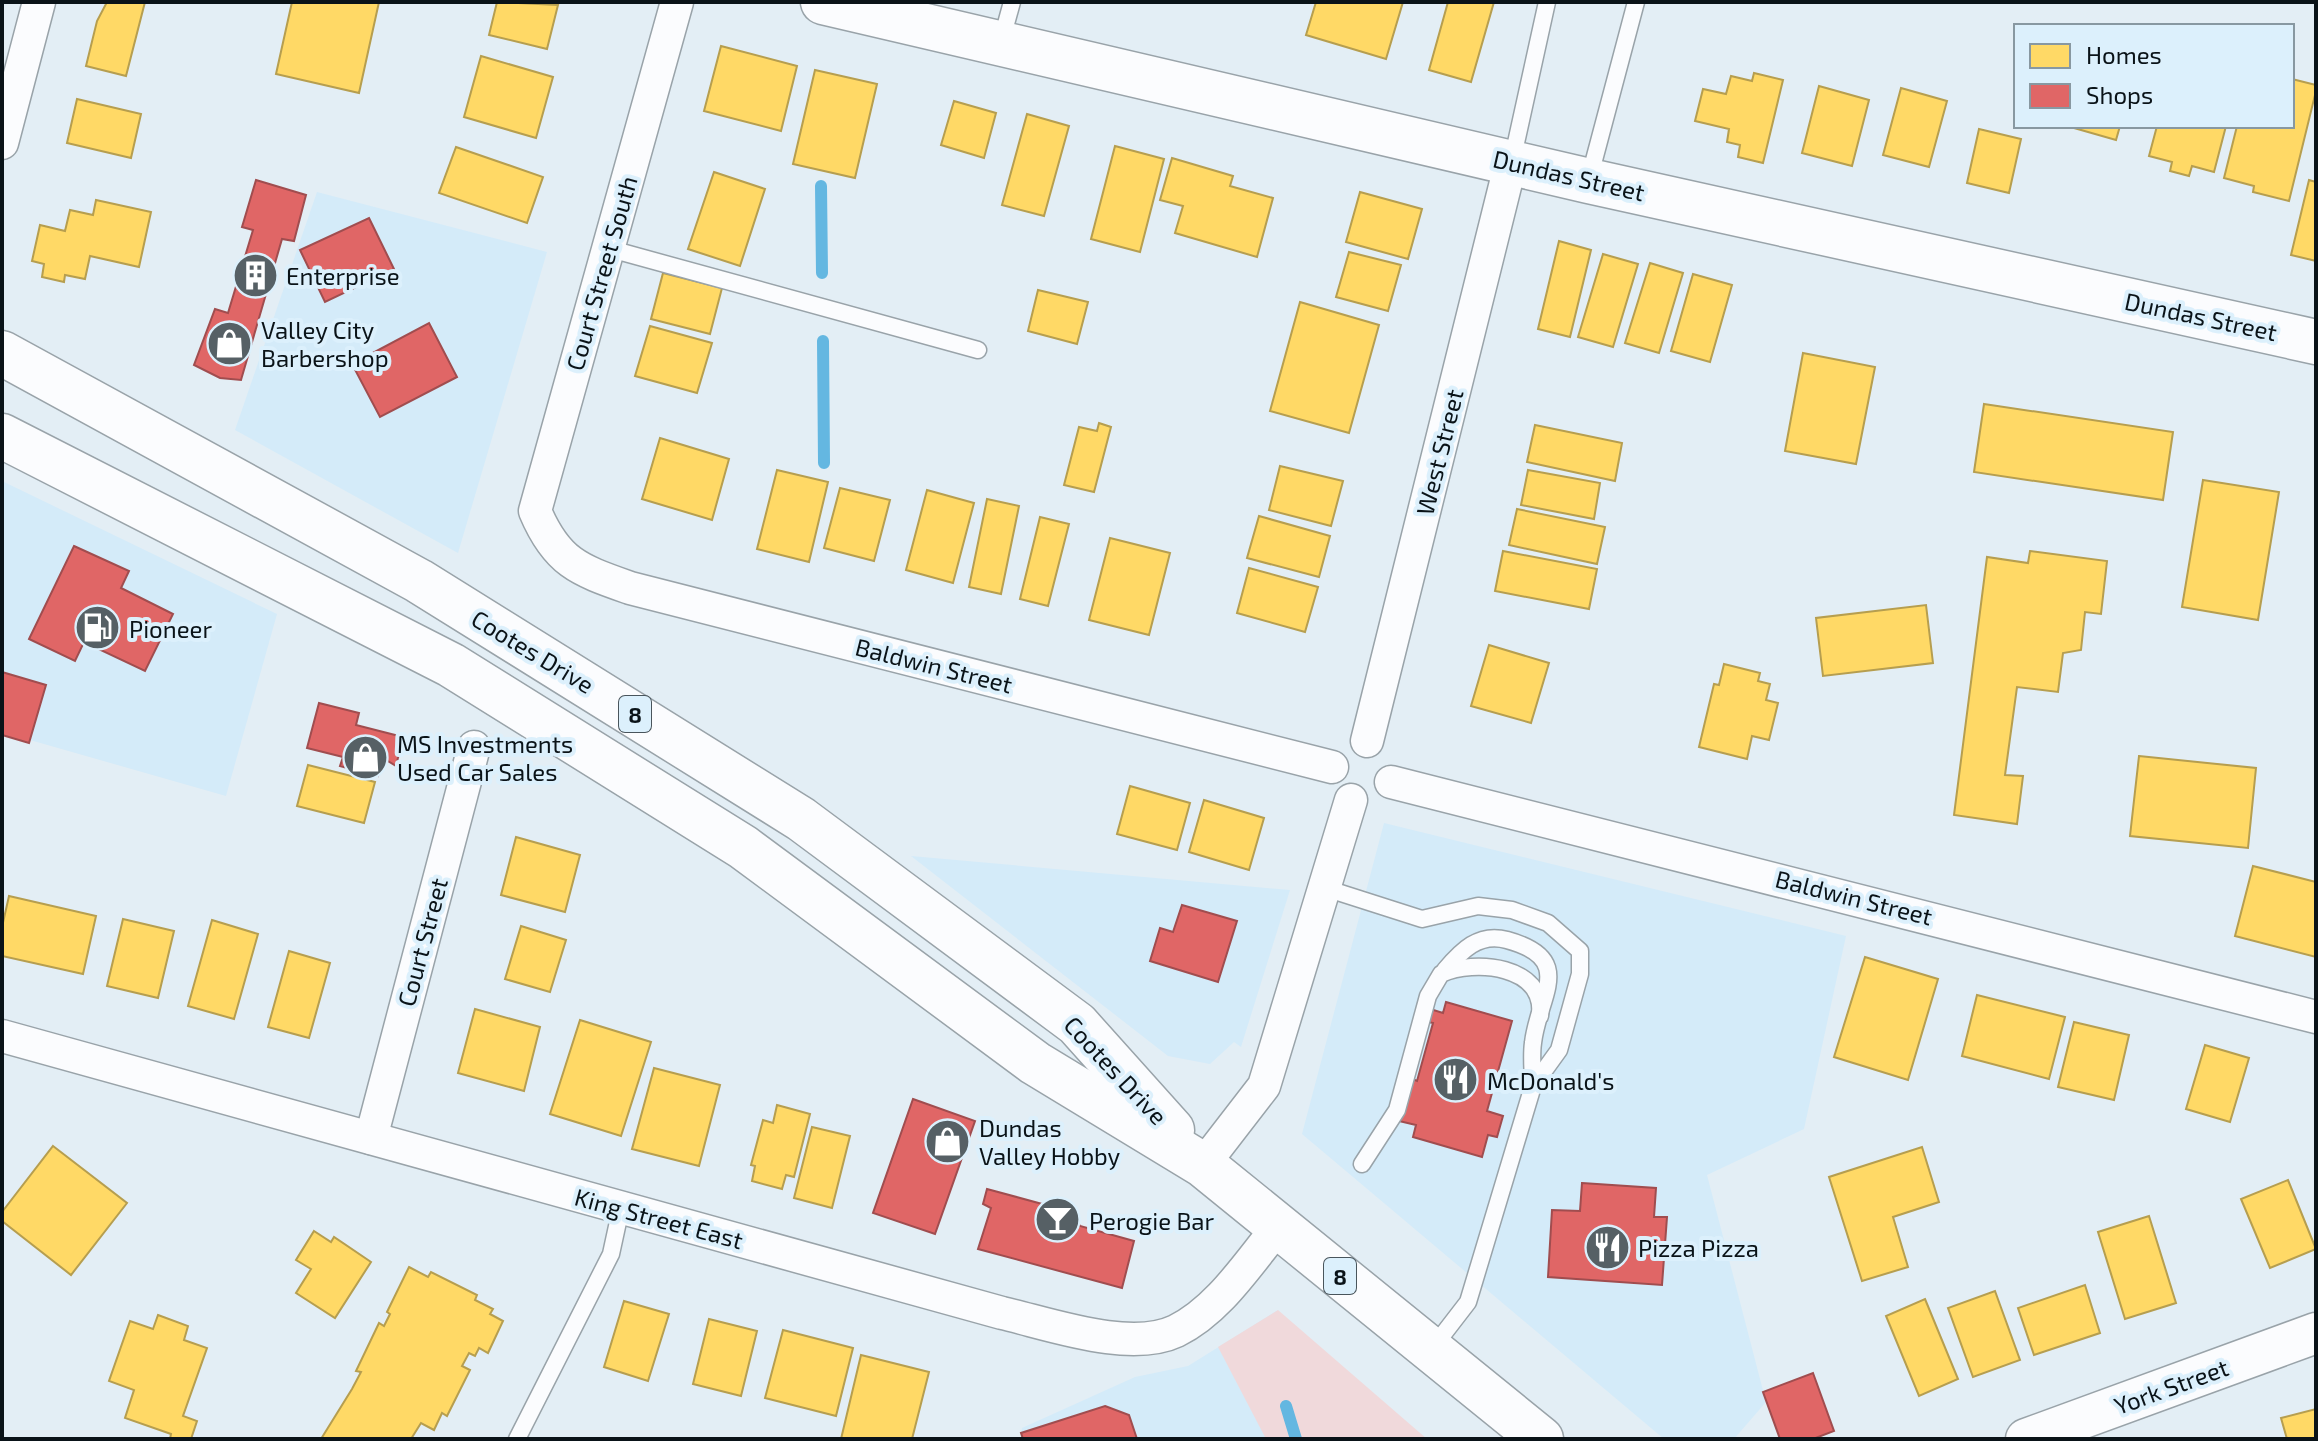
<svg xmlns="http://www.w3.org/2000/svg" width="2318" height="1441" viewBox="0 0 2318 1441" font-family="'Exo 2',sans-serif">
<rect width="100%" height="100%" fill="#e3eef5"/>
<g fill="#d4ebf9">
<path d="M317,192L547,252L458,553L235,430Z"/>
<path d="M2,481L277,614L226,796L2,732Z"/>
<path d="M1384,823L1846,936L1804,1129L1707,1175L1766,1402L1734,1439H1664L1302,1134Z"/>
<path d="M911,856L1290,890L1241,1047L1234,1042L1210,1064L1168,1056Z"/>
<path d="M1278,1310L1301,1439H1021L1022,1428L1135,1377L1188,1366Z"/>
</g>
<path fill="#f0d9db" d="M1278,1310L1427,1439H1266L1218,1347Z"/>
<g fill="#ffd966" stroke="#b69e4f" stroke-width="2">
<path d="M107,2H145L126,76L86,66L97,21Z"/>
<path d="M292,2H379L359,93L276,74Z"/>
<path d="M497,2L558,5L547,49L489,35Z"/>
<path d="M1316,2H1403L1386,59L1306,35Z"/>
<path d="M1448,2H1494L1471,82L1429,70Z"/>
<path d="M721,46L797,66L781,131L704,111Z"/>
<path d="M481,56L553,77L536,138L464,117Z"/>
<path d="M815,70L877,84L855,178L793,164Z"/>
<path d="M1754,73L1783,80L1763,163L1738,157L1740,145L1727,142L1729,129L1695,121L1703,89L1726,94L1731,76L1752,81Z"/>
<path d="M2292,79L2316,85V91L2289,201L2253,192L2254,186L2224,178L2237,126H2292Z"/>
<path d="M1819,86L1869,100L1852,166L1802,153Z"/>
<path d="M1901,88L1947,101L1929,167L1883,155Z"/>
<path d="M77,99L141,114L131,158L67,143Z"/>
<path d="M954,101L996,113L984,158L941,145Z"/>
<path d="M1027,114L1069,126L1044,216L1002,205Z"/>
<path d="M2067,126H2120L2116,140Z"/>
<path d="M2157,126H2226L2214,172L2192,166L2189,176L2170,171L2172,162L2149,156Z"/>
<path d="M1979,129L2021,139L2009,193L1967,183Z"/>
<path d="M1115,146L1164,159L1140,252L1091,239Z"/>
<path d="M456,147L543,177L527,223L439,193Z"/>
<path d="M1172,158L1233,176L1230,186L1273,198L1257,257L1175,233L1183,206L1160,200Z"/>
<path d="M714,172L765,189L740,266L688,249Z"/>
<path d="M2309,180L2316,182V261L2291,255Z"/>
<path d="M1360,192L1422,209L1408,259L1346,242Z"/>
<path d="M96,200L151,212L139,267L90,256L85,279L65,275L64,282L42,277L44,264L32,261L40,225L65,231L70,210L93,215Z"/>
<path d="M1559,241L1591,250L1570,337L1538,329Z"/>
<path d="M1349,252L1401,265L1388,311L1336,297Z"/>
<path d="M1603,254L1638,264L1613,347L1578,337Z"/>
<path d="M1650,263L1683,273L1659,353L1625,343Z"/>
<path d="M663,273L722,288L710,334L651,319Z"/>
<path d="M1693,274L1732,285L1710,362L1671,351Z"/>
<path d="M1038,290L1088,302L1077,344L1028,331Z"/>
<path d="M1300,302L1379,325L1349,433L1270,411Z"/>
<path d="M650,326L712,343L697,393L635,376Z"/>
<path d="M1803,353L1875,367L1856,464L1785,451Z"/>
<path d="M1984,404L2173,432L2163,500L1974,472Z"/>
<path d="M1099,423L1111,427L1094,492L1064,485L1079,427L1097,431Z"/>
<path d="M1535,425L1622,443L1615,481L1527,462Z"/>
<path d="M660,438L729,459L712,520L642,499Z"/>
<path d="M1280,466L1343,481L1331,526L1269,510Z"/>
<path d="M777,470L828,482L809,562L757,549Z"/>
<path d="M1528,470L1600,483L1594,519L1521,505Z"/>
<path d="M2203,480L2279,492L2258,620L2182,607Z"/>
<path d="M840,488L890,500L874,561L824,548Z"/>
<path d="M927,490L974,503L953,583L906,570Z"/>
<path d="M987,499L1019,506L1001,594L969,587Z"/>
<path d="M1517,509L1605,527L1597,564L1509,545Z"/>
<path d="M1259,516L1330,536L1319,577L1247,558Z"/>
<path d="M1040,517L1069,524L1048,606L1020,599Z"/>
<path d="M1110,538L1170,553L1149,635L1089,620Z"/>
<path d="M1503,551L1597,569L1589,609L1495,591Z"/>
<path d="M2030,551L2107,561L2101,614L2085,612L2081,650L2063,653L2058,692L2017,687L2005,775L2023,776L2017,824L1954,815L1987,557L2028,563Z"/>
<path d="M1249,568L1318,587L1305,632L1237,613Z"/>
<path d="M1926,605L1933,663L1823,676L1816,618Z"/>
<path d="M1489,645L1549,663L1531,723L1471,706Z"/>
<path d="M1724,664L1760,673L1758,681L1770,684L1766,700L1778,703L1769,740L1752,736L1747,759L1699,747L1714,684L1719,685Z"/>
<path d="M2139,756L2256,768L2248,848L2130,836Z"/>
<path d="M308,765L375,782L364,823L297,806Z"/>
<path d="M1130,786L1190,803L1177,850L1117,834Z"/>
<path d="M1204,800L1264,818L1249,870L1189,852Z"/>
<path d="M516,837L580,855L565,912L501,895Z"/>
<path d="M2253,866L2316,882V957L2235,936Z"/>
<path d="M9,896L96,916L83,974L2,956V927Z"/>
<path d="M123,919L174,931L158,998L107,986Z"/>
<path d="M212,920L258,934L234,1019L188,1006Z"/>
<path d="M521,926L566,940L550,992L505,979Z"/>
<path d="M289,951L330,963L309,1038L268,1027Z"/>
<path d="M1865,957L1938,979L1908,1080L1834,1057Z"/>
<path d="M1977,995L2065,1017L2049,1079L1962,1056Z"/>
<path d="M475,1009L540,1027L524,1091L458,1073Z"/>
<path d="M580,1020L651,1042L621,1136L550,1114Z"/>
<path d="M2074,1022L2129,1035L2114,1100L2058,1087Z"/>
<path d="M2205,1045L2249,1058L2230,1122L2186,1109Z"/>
<path d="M654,1068L720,1085L699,1166L632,1149Z"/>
<path d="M777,1105L810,1114L794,1177L786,1175L782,1189L752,1181L755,1166L751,1165L763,1120L773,1123Z"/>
<path d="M812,1127L850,1136L832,1208L794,1198Z"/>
<path d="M53,1146L127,1203L71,1275L2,1221V1212Z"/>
<path d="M1922,1147L1939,1202L1893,1217L1908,1267L1862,1281L1829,1177Z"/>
<path d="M2288,1180L2316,1249L2270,1268L2241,1199Z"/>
<path d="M2149,1216L2176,1303L2125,1319L2098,1232Z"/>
<path d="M314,1231L331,1242L334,1237L371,1262L335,1318L296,1293L311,1269L296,1260Z"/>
<path d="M409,1267L428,1277L431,1272L477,1295L475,1300L493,1309L490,1314L503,1321L488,1353L479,1348L475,1356L469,1353L462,1366L470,1370L447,1416L442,1413L434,1430L421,1423L411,1439H321L352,1389L361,1372L356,1371L379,1323L384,1326L390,1314L387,1312Z"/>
<path d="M2085,1285L2100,1333L2034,1355L2018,1308Z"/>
<path d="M1995,1291L2020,1360L1973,1377L1948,1308Z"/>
<path d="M1925,1299L1958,1379L1919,1396L1886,1316Z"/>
<path d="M624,1301L669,1314L648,1381L604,1367Z"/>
<path d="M158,1315L188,1326L184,1340L207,1348L183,1416L197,1421L191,1439H170L171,1434L125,1418L134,1390L109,1381L130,1321L153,1329Z"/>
<path d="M709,1319L757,1331L741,1396L693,1384Z"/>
<path d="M783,1330L853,1348L836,1416L765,1398Z"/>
<path d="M861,1355L929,1372L912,1439H841Z"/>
<path d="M2316,1409V1439H2287L2281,1418Z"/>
</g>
<g fill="#e06666" stroke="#a04d4f" stroke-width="2">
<path d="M256,180L306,195L294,241L282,239L241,380L220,378L194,365L215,309L228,313L253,230L242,227Z"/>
<path d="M369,218L394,269L325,302L300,250Z"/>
<path d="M429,323L457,377L380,417L352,364Z"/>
<path d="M74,546L129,571L121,588L173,614L145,671L84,642L75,661L29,639Z"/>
<path d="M2,672L46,685L29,743L2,735Z"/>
<path d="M319,703L359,713L356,725L403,737L396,766L383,758L378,776L340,766L343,757L307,748Z"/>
<path d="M1182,905L1237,921L1218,982L1150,961L1160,928L1173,932Z"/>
<path d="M1446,1002L1512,1021L1487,1111L1503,1116L1497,1137L1488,1135L1482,1157L1413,1137L1416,1125L1399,1121L1410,1078L1417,1081L1433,1023L1423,1021L1427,1008L1443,1013Z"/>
<path d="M913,1099L975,1121L935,1234L873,1213Z"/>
<path d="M1582,1183L1656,1188L1654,1217H1667L1662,1285L1548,1277L1552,1210L1580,1211Z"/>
<path d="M987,1189L1072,1212L1080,1226L1134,1241L1122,1288L978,1249L991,1208L983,1204Z"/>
<path d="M1813,1373L1834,1431L1813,1439H1780L1763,1392Z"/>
<path d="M1105,1406L1129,1415L1137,1439H1023L1021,1433Z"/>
</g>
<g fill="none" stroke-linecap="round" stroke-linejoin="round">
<g stroke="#64b7e1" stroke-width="12">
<path d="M821,186L822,273"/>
<path d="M823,341L824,463"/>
<path d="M1286,1406L1296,1439"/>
</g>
<defs>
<g id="service">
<path d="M1001,42L1012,2"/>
<path d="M1512,161L1547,2"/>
<path d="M1589,179L1636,2"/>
<path d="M607,248L978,350"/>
<path d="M1325,888L1422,919L1478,906L1512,910L1548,923L1580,951V974L1559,1050L1533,1086L1468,1302L1431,1350"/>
<path d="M1445,970C1461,951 1479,932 1507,940C1577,959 1538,996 1533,1043C1531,1056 1533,1072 1533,1086"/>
<path d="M1362,1164L1397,1110L1428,996L1441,974C1474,959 1546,965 1540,1016"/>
<path d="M517,1439L611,1254L621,1208"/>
</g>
<g id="minor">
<path d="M677,2L535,511C557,563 579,570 630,588L1332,767"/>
<path d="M2,143L39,2"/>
<path d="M1367,741L1511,162"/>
<path d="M1391,782L2316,1017"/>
<path d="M2,1036L1002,1313C1050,1324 1130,1353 1176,1331C1219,1310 1249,1262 1279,1226"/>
<path d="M371,1138L474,747"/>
<path d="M1203,1165L1264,1086L1351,800"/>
</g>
<path id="tertiary" d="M2026,1439L2316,1333"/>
<path id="secondary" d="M823,2L1589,181L2316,342"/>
<g id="primary">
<path d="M2,353L419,581L801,819L1077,1024L1172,1130"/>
<path d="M2,436L451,665L743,847L1035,1063L1203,1165L1541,1439"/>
</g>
</defs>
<use href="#service" stroke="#99a3a9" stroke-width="19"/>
<use href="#minor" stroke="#99a3a9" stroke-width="35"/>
<use href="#tertiary" stroke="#99a3a9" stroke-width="43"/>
<use href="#secondary" stroke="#99a3a9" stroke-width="47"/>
<use href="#primary" stroke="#99a3a9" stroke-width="47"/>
<use href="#service" stroke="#fbfcfe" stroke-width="16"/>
<use href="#minor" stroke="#fbfcfe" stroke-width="32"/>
<use href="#tertiary" stroke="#fbfcfe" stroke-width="40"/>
<use href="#secondary" stroke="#fbfcfe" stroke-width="44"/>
<use href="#primary" stroke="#fbfcfe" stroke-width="44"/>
</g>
<defs>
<symbol id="building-disc" viewBox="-11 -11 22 22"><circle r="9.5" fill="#566065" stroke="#dcf0fc"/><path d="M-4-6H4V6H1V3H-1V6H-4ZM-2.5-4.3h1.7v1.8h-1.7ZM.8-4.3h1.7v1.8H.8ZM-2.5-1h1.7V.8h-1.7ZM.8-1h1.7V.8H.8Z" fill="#fff"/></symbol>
<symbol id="shop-disc" viewBox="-11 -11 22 22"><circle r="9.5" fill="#566065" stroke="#dcf0fc"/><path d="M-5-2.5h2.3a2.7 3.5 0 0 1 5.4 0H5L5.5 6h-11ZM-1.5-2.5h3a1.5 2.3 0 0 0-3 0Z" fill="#fff"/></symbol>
<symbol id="fuel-disc" viewBox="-11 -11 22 22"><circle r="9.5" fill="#566065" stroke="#dcf0fc"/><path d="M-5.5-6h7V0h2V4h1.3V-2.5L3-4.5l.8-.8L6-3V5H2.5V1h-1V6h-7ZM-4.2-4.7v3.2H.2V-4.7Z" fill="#fff"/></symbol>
<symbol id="restaurant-disc" viewBox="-11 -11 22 22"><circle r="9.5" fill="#566065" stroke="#dcf0fc"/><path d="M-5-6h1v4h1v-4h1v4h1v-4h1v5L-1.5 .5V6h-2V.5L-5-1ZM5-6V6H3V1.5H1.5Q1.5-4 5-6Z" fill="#fff"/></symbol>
<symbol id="bar-disc" viewBox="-11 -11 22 22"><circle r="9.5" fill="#566065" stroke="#dcf0fc"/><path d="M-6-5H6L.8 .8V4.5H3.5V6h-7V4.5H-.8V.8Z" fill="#fff"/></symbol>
</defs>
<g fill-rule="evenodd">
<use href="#building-disc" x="230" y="250" width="51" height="51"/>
<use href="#shop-disc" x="204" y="318" width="51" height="51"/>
<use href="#fuel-disc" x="72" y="602" width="51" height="51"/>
<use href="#shop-disc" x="340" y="732" width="51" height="51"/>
<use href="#restaurant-disc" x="1430" y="1054" width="51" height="51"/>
<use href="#shop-disc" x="922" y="1116" width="51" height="51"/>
<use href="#bar-disc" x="1032" y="1194" width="51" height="51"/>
<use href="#restaurant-disc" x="1582" y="1222" width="51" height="51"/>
</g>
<g text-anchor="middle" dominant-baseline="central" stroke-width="8" stroke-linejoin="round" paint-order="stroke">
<g fill="#dcf0fc" stroke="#49555c" stroke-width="2">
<rect x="619" y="696" width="32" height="36" rx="6"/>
<rect x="1324" y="1258" width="32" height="36" rx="6"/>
</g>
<g font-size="22" font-weight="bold" fill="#0a1318">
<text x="635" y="714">8</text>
<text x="1340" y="1276">8</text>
</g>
<g font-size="24" fill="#0a1318" stroke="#dcf0fc">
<text transform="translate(1569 175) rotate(13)">Dundas Street</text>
<text transform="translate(601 273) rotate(-74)">Court Street South</text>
<text transform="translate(2201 316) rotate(12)">Dundas Street</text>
<text transform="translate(1439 452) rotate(-76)">West Street</text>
<text transform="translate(533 651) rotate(31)">Cootes Drive</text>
<text transform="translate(934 665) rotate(14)">Baldwin Street</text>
<text transform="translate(1854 897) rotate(14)">Baldwin Street</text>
<text transform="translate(422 942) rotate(-75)">Court Street</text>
<text transform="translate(1116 1070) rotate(47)">Cootes Drive</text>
<text transform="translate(659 1218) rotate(15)">King Street East</text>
<text transform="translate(2171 1386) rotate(-20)">York Street</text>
</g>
<g font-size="24" fill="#0a1318" stroke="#dcf0fc" text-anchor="start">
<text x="286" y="275">Enterprise</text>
<text x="261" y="329">Valley City<tspan x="261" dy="28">Barbershop</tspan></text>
<text x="129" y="628">Pioneer</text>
<text x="397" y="743">MS Investments<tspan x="397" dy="28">Used Car Sales</tspan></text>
<text x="1487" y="1080">McDonald's</text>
<text x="979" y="1127">Dundas<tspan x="979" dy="28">Valley Hobby</tspan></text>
<text x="1089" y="1220">Perogie Bar</text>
<text x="1638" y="1247">Pizza Pizza</text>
</g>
</g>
<rect width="2318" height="1441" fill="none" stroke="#0a1318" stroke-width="8"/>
<rect x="2014" y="24" width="280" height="104" fill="#dcf0fc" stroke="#8898a1" stroke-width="2"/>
<rect x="2030" y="44" width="40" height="24" fill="#ffd966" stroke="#8898a1" stroke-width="2"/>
<text x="2086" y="64" font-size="24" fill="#0a1318">Homes</text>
<rect x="2030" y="84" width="40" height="24" fill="#e06666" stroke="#8898a1" stroke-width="2"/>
<text x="2086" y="104" font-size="24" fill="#0a1318">Shops</text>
</svg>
